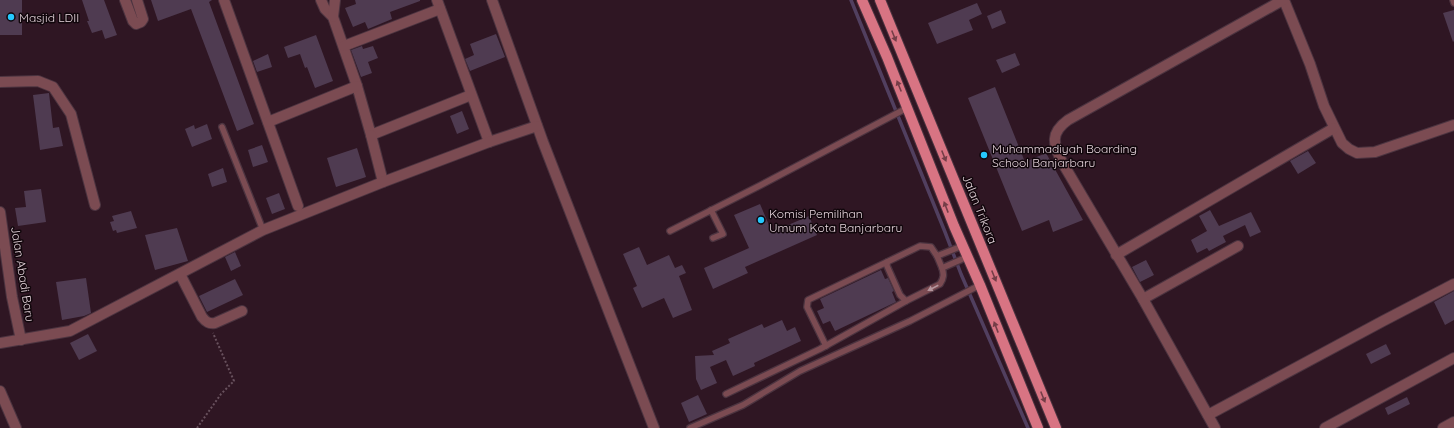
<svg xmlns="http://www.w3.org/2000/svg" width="1454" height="428" viewBox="0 0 1454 428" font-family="Quicksand,sans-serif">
<rect width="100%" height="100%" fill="#2f1623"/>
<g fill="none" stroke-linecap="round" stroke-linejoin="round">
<path stroke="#513f5f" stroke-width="3.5" d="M851,0L945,232L961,274L1028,428"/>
</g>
<g fill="#4f3b51">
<rect x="0" y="0" width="22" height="35"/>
<path d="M82,0H104L117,35L105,39L102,30L92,33L87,21H89Z"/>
<path d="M151,0H212L209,2L254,124L237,131L191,9L158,21Z"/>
<path d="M355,0H420V1L390,12L392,19L368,29L365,22L353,27L345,8L356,4Z"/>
<path d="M977,3L982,14L969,20L973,30L937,44L928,23Z"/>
<path d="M1001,10L1006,23L992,29L987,16Z"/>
<path d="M1454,10V41L1453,42L1443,13Z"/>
<path d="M496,34L505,57L470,71L465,59L474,55L470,44Z"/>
<path d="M316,35L333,81L315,88L307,67L305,68L300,54L288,58L284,47Z"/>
<path d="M362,46L363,49L373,46L378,58L368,62L372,73L361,77L351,50Z"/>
<path d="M1015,53L1020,65L1002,73L996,60Z"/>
<path d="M268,54L272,67L257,72L253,61Z"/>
<path d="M995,87L1025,162L1046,153L1083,220L1053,232L1049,220L1022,231L968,98Z"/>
<path d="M49,93L53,128L59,127L63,146L40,150L33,95Z"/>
<path d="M462,111L469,129L457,134L450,116Z"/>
<path d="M207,124L212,139L192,147L185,129L194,125L195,129Z"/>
<path d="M262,145L268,162L253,167L248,150Z"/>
<path d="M357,148L366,177L336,187L327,158Z"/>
<path d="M1308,151L1316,163L1298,174L1290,161Z"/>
<path d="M223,168L227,182L212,187L208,174Z"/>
<path d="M41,189L46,222L18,226L15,208L26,207L24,191Z"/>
<path d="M279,193L285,209L272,214L266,198Z"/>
<path d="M760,204L772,232L809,216L817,235L745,267L748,273L713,289L704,268L749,248L734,215Z"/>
<path d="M1210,210L1219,226L1251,212L1261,232L1250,237L1245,225L1223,236L1226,242L1209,251L1207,248L1197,253L1191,240L1207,231L1199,216Z"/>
<path d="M131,211L137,228L117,233L116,230L113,231L110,222L114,221L112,216Z"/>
<path d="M177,228L188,261L155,270L145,235Z"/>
<path d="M639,247L647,265L669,255L675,268L682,265L686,273L679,276L692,310L673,318L664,298L642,308L633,288L637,286L623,254Z"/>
<path d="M235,252L241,266L231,271L225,257Z"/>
<path d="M1146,260L1154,275L1140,282L1132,267Z"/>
<path d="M881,270L885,279L888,278L894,291L892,292L896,302L835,331L830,321L823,324L817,311L824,308L820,299Z"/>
<path d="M86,278L91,313L84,316L62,320L56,282Z"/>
<path d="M235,279L243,295L207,312L199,296Z"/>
<path d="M1454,291V320L1445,325L1434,302Z"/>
<path d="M782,320L787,331L795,327L801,341L754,363L755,366L733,376L726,360L710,367L717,383L701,390L696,379L695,356L714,355L712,351L730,343L728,339L762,324L764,328Z"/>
<path d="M88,334L97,351L79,360L70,343Z"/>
<path d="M1386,344L1391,354L1371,364L1366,354Z"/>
<path d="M698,395L707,414L689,422L681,403Z"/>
<path d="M1407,397L1410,404L1388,415L1385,408Z"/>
</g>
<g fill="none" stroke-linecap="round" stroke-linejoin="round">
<defs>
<g id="service">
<path d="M1453,0L1454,3"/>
<path d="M222,127L263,230"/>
<path d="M711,210L723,234L713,238"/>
<path d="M670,231L761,185L907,108"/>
<path d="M962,246L937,256L931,247L920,246L887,262V266L900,295L906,301L940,284C944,278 944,274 942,268L967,257"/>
<path d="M937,256L942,268"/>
<path d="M826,346L807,307L808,300L887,262"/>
<path d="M726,394L820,349L906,301"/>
<path d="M690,428L743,405L800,371L910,321L980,285"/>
</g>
<g id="minor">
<path d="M125,0L133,21L136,24L141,22L143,19L137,0"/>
<path d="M224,0L298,206"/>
<path d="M321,0L325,9L333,17L357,86L371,135L471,95"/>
<path d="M437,0L489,142"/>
<path d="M492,0L543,142L654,428"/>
<path d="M1284,0L1310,64L1324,106L1342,143L1349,149L1357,153L1375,152L1454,125"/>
<path d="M333,17L335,0"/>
<path d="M344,46L440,9"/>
<path d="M0,82L38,81L53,87L71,114L95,205"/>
<path d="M268,122L357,86"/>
<path d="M371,135L383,182"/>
<path d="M0,212L12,297L21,340"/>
<path d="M1116,255L1334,128"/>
<path d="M180,274L202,317C206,322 209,324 215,323L242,311"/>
<path d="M1143,299L1238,246"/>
<path d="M0,343L70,331L263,230L383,182L489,142L537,126"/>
<path d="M0,391L16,428"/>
<path d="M1208,415L1383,321L1454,284"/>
<path d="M1215,428L1143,299L1062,162C1053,144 1050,133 1068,120L1283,0"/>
<path d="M1325,428L1454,358"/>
<path d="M1443,428L1454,422"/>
</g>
<g id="primary">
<path d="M862,0L887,57L954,226L980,285L1038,428"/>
<path d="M880,0L1056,428"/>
</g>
</defs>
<use href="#service" stroke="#4c3440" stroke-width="8"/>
<use href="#minor" stroke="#4c3440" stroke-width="12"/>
<use href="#primary" stroke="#4c3440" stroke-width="12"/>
<path stroke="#68515d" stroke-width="2" stroke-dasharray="2 2" stroke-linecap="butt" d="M197,428L221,394L234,381L213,333"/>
<use href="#service" stroke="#7b4b52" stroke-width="5.5"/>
<use href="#minor" stroke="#7b4b52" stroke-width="10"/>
<use href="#primary" stroke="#d87483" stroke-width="10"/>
</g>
<defs><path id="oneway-solid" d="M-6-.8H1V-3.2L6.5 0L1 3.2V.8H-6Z"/></defs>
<g fill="#743d47">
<use href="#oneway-solid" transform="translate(894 36) rotate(68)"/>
<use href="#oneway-solid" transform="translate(899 86) rotate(-112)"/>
<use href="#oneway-solid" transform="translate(944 156) rotate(68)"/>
<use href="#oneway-solid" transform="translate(946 207) rotate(-111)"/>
<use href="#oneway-solid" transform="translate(994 276) rotate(68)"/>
<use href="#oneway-solid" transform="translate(996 327) rotate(-111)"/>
<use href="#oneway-solid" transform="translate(1043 397) rotate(68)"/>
</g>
<use fill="#b5969d" href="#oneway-solid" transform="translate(933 288) rotate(153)"/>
<g fill="#25c9fe" stroke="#10060b" stroke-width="1.5">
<circle cx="11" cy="17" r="4"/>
<circle cx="984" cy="155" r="4"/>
<circle cx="761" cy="220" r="4"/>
</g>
<g text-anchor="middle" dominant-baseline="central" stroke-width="3" stroke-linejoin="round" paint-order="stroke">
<g font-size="12" fill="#e5d3db" stroke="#10060b" text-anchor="start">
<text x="19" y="17">Masjid LDII</text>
<text x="992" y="148">Muhammadiyah Boarding<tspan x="992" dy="14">School Banjarbaru</tspan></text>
<text x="769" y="213">Komisi Pemilihan<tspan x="769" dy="14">Umum Kota Banjarbaru</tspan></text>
</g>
<g font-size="12" fill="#e5d3db" stroke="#10060b">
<text transform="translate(980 209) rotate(68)">Jalan Trikora</text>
<text transform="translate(23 274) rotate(81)">Jalan Abadi Baru</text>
</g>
</g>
</svg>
